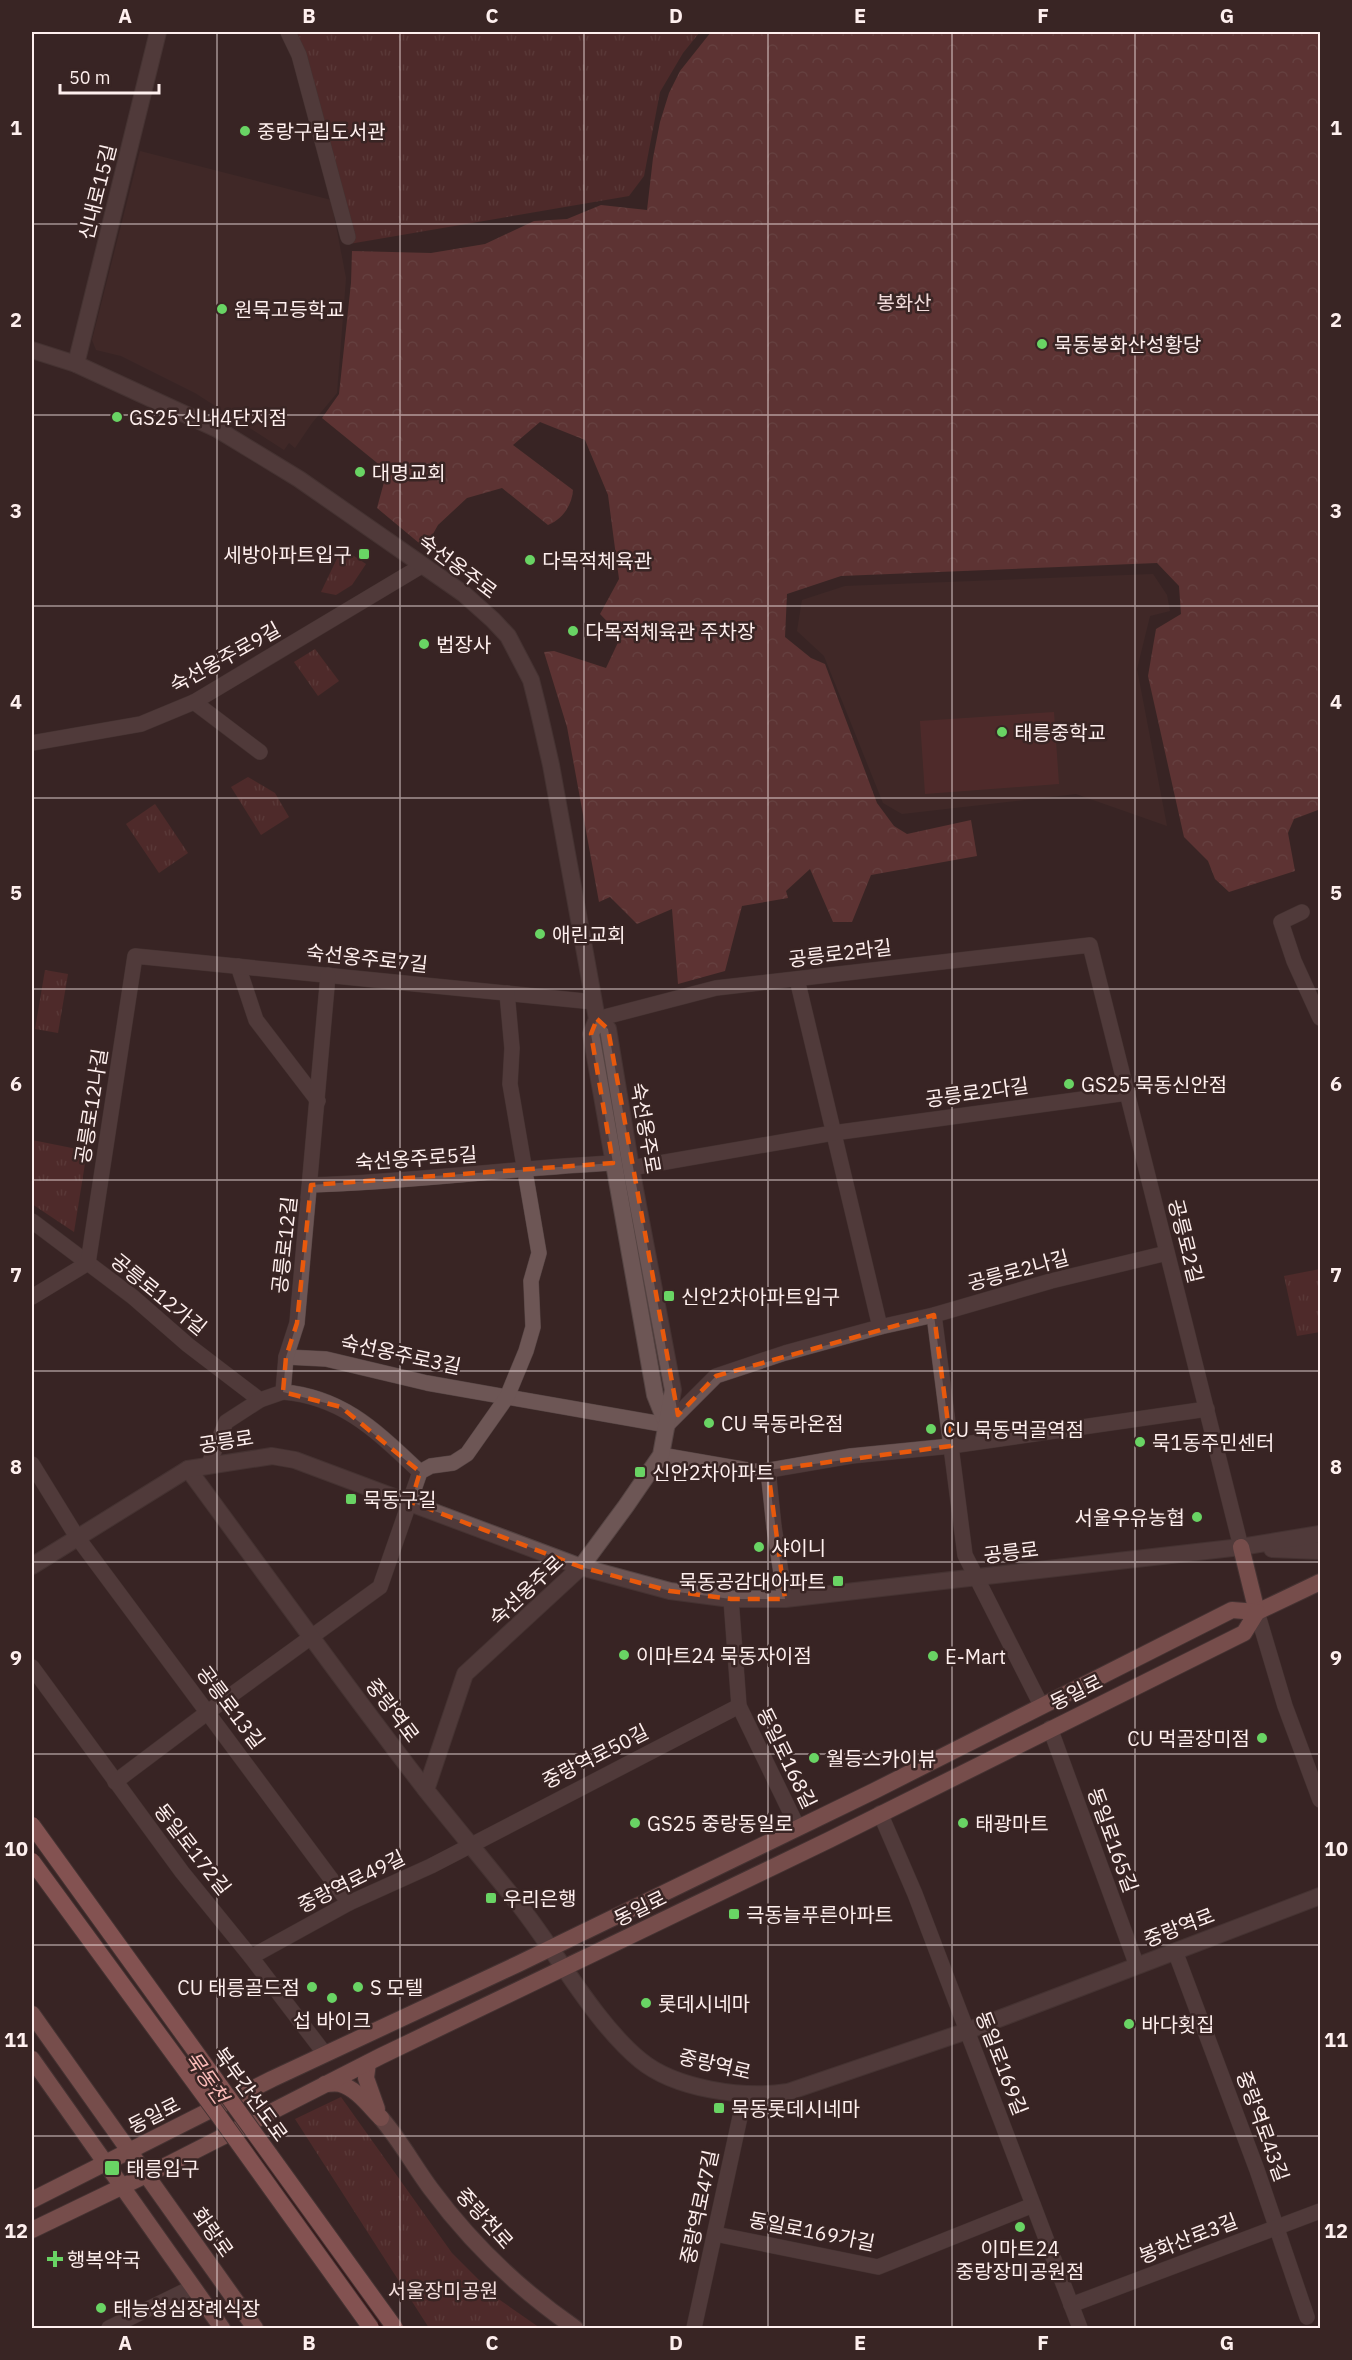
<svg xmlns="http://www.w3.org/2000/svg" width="1352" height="2360" viewBox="0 0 1352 2360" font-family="'IBM Plex Sans','Noto Sans KR',sans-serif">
<defs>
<pattern id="forest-crowns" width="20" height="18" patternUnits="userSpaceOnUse" patternTransform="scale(1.5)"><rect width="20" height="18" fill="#894645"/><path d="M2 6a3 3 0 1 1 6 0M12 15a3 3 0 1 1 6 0" fill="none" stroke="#9b6160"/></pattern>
<pattern id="park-tufts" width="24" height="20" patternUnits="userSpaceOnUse" patternTransform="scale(1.5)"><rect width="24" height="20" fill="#693231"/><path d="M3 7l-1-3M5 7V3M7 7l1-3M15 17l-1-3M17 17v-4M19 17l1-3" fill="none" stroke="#80504f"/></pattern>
</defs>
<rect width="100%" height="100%" fill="#392524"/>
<g fill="#492e2c">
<path d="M140,151L331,200L346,278L337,393L312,423L295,448L289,443L284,450L195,393L121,356L96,350L92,340Z"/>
<path d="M1153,574L1167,595L1170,611L1150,616L1137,669L1167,826L1076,794L902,814L883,803L824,656L797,631L802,600L845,586Z"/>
</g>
<path fill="#693231" d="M1054,712L1059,784L925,794L920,721Z"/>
<path fill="url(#forest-crowns)" d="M711,32H1320V782L1318,810L1294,819L1288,833L1295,871L1229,892L1215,879L1208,861L1184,837L1148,676L1156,629L1181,614L1179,586L1157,563L841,576L787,594L785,637L811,658L825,664L877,803L894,826L907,834L971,820L977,856L871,875L852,922H833L810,869L786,891L788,898L742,906L725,971L678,984L672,909L637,924L610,897L599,902L567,727L544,652L554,651L606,668L621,636L600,614L619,579L608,495L585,440L540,422L513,445L573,490C572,505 563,519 548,525L502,488L467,498L438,525L425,548L377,508L387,471L322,418L339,394L351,283L352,251L431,253L485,244L534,221L567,219L601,205L647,210L653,158L660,122L669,93L680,71Z"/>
<g fill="url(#park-tufts)">
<path d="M295,32H700L683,53L660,92L644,176L629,196L349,244Z"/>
<path d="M342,548L366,564L352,585L336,595L321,592Z"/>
<path d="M315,649L339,681L318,696L294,662Z"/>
<path d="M248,777L275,793L289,817L261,835L231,787Z"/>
<path d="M155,804L188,853L159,873L126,824Z"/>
<path d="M45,970L68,974L58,1033L35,1029Z"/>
<path d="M32,1140L87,1151L74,1232L32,1204Z"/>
<path d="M1320,1269V1332L1297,1336L1284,1276Z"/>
<path d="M341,2097L452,2253L497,2298L540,2328H429L295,2119Z"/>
</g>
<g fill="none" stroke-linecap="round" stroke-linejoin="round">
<path stroke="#320407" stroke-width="4" d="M247,2137L383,2328"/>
<defs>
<g id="minor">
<path d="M288,32L299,55L348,237"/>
<path d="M194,702L260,752"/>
<path d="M32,743L141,724L194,702L423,565"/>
<path d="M1302,912L1281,922L1294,961L1320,1018"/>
<path d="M238,966L256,1020L318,1101"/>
<path d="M797,979L880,1327"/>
<path d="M597,1019L716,988L1090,945L1241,1547"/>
<path d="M631,1168L833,1133L1127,1093"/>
<path d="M311,1185C412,1182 512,1168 613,1163"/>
<path d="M32,1221L133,1297L188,1345L260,1400"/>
<path d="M32,1297L88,1263L135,956L594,1002"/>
<path d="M934,1315L965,1555L1041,1705"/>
<path d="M286,1357L326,1359L427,1383L667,1425L716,1376L785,1353L880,1327L934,1315L1051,1281L1167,1253"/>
<path d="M283,1392C344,1397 378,1433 420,1472"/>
<path d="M661,1455L759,1472L851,1456L951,1446L1207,1409"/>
<path d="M32,1464L77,1537L349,1903"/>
<path d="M208,1466L226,1422L260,1400L283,1392L286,1357L297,1323L328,975"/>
<path d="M768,1470L774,1527L785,1599"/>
<path d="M731,1599L739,1706L798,1828"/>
<path d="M1257,1612L1285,1706L1320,1800"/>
<path d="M32,1667L182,1872L251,1957L325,2054"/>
<path d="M1050,1728L1137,1966"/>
<path d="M115,1782L208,1712L380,1587L420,1472L431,1466L453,1463L467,1454L507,1397L526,1351L533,1327L531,1281L539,1253L510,1084L512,1048L507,993"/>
<path d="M880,1813L915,1894L1080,2328"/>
<path d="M1175,1951L1257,2170L1307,2317"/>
<path d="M251,1957L349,1903L431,1866L739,1706"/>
<path d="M715,2234L878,2267L1033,2205"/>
<path d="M1071,2305L1320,2211"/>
<path d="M109,2328L193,2287"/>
<path d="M694,2328L745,2094"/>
</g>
<g id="tertiary">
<path d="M32,350L76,364L217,429L299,479L464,594L493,620L508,636L531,680L538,708L551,765L597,1019L591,1034L655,1395L667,1425"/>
<path d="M76,364L158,32"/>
<path d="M188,1469C267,1576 344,1684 426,1790C457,1829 489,1867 520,1906C557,1953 595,2023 640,2060C675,2089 744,2099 788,2092L967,2031L1320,1896"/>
<path d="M1272,1549L1320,1551"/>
<path d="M32,1566L188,1469L272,1456L295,1460L581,1567L670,1591L731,1599H785L1241,1547L1320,1534"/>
<path d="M426,1790L465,1674L581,1567L626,1506L661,1455L673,1390L631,1168L608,1029L597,1019"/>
</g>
<path id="secondary" d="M381,2118C400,2140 414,2166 431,2189C471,2243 520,2290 575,2328"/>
<g id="primary">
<path d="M1241,1547L1257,1612"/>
<path d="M32,2014L255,2328"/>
<path d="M32,2059L222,2328"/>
<path d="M368,2063L366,2078L377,2109"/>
<path d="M325,2084C329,2084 335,2083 340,2084C356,2088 370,2107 381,2118"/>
<path d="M32,2200L272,2079L518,1964L874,1791L1232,1610L1257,1612L1320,1582"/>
<path d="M32,2230L171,2163L381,2056L829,1840L1244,1633L1257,1612"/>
</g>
</defs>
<use href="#minor" stroke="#554443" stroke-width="16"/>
<use href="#tertiary" stroke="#554443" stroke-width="18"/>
<use href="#secondary" stroke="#554443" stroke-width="18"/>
<use href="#primary" stroke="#554443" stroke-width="18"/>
<use href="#minor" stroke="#6d5655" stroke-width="15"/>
<use href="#tertiary" stroke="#6d5655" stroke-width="16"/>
<use href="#secondary" stroke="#976a68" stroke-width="16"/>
<use href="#primary" stroke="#c17e7b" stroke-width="16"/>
<defs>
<g id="trunk-bridge">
<path d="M32,1825L395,2328"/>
<path d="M32,1861L216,2112L371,2328"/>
</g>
</defs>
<use href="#trunk-bridge" stroke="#554443" stroke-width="18" stroke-linecap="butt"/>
<use href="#trunk-bridge" stroke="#dd8b88" stroke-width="16"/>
</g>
<path d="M0 0H1352V2360H0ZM597,1019L608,1029L678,1415L716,1376L934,1315L951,1446L768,1470L785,1599H731L670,1591L581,1567L411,1502L420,1472L341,1407L283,1392L286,1357L297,1323L311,1185L613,1163L591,1034Z" fill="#392524" fill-opacity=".55" fill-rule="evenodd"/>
<path fill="none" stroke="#e8590c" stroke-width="4.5" stroke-dasharray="12 8" stroke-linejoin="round" d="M597,1019L608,1029L678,1415L716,1376L934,1315L951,1446L768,1470L785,1599H731L670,1591L581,1567L411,1502L420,1472L341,1407L283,1392L286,1357L297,1323L311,1185L613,1163L591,1034Z"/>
<path fill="none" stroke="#feefee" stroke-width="1.5" stroke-opacity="0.55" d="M217,32V2328M400,32V2328M584,32V2328M768,32V2328M952,32V2328M1135,32V2328M32,224H1320M32,415H1320M32,606H1320M32,798H1320M32,989H1320M32,1180H1320M32,1371H1320M32,1562H1320M32,1754H1320M32,1945H1320M32,2136H1320"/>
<g fill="#69d464" stroke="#392524" stroke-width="2">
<circle cx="245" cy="131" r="6"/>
<circle cx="222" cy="309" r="6"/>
<circle cx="1042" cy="344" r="6"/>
<circle cx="117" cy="417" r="6"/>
<circle cx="360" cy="472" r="6"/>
<rect x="358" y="548" width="12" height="12" rx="3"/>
<circle cx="530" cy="560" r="6"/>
<circle cx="573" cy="631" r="6"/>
<circle cx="424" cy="644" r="6"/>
<circle cx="1002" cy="732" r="6"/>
<circle cx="540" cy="934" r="6"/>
<circle cx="1069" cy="1084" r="6"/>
<rect x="663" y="1290" width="12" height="12" rx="3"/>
<circle cx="709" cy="1423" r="6"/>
<circle cx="931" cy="1429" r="6"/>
<circle cx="1140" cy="1442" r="6"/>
<rect x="634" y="1466" width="12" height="12" rx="3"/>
<rect x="345" y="1493" width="12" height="12" rx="3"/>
<circle cx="1197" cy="1517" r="6"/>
<circle cx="759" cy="1547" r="6"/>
<rect x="832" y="1575" width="12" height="12" rx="3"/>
<circle cx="624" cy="1655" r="6"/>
<circle cx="933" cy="1656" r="6"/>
<circle cx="1262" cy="1738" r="6"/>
<circle cx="814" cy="1758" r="6"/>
<circle cx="635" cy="1823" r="6"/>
<circle cx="963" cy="1823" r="6"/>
<rect x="485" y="1892" width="12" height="12" rx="3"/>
<rect x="728" y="1908" width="12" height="12" rx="3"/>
<circle cx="312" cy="1987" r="6"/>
<circle cx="358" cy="1987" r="6"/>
<circle cx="332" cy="1998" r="6"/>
<circle cx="646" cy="2003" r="6"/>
<circle cx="1129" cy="2024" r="6"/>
<rect x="713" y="2102" width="12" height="12" rx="3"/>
<rect x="104" y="2160" width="16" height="16" rx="3"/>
<circle cx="1020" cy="2227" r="6"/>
<path d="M52 2250h6v6h6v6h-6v6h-6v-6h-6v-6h6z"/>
<circle cx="101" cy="2308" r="6"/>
</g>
<g text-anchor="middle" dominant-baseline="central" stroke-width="5" stroke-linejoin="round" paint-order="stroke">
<g font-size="20" fill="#feefee" stroke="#392524" text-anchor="start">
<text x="257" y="131">중랑구립도서관</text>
<text x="234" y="309">원묵고등학교</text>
<text x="1054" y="344">묵동봉화산성황당</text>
<text x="129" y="417">GS25 신내4단지점</text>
<text x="372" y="472">대명교회</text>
<text x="352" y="554" text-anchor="end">세방아파트입구</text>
<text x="542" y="560">다목적체육관</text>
<text x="585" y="631">다목적체육관 주차장</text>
<text x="436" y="644">법장사</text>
<text x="1014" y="732">태릉중학교</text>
<text x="552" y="934">애린교회</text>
<text x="1081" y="1084">GS25 묵동신안점</text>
<text x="681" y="1296">신안2차아파트입구</text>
<text x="721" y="1423">CU 묵동라온점</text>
<text x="943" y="1429">CU 묵동먹골역점</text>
<text x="1152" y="1442">묵1동주민센터</text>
<text x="652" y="1472">신안2차아파트</text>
<text x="363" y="1499">묵동구길</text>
<text x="1185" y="1517" text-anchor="end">서울우유농협</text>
<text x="771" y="1547">샤이니</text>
<text x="826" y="1581" text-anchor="end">묵동공감대아파트</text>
<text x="636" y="1655">이마트24 묵동자이점</text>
<text x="945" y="1656">E-Mart</text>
<text x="1250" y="1738" text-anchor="end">CU 먹골장미점</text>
<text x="826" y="1758">월등스카이뷰</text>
<text x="647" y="1823">GS25 중랑동일로</text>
<text x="975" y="1823">태광마트</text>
<text x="503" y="1898">우리은행</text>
<text x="746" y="1914">극동늘푸른아파트</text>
<text x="300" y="1987" text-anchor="end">CU 태릉골드점</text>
<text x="370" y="1987">S 모텔</text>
<text x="658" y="2003">롯데시네마</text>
<text x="332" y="2020" text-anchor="middle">섭 바이크</text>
<text x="1141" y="2024">바다횟집</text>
<text x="731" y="2108">묵동롯데시네마</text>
<text x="126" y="2168">태릉입구</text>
<text x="1020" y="2248" text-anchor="middle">이마트24<tspan x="1020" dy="23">중랑장미공원점</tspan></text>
<text x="67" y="2259">행복약국</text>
<text x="113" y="2308">태능성심장례식장</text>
</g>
<g font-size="20" fill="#feefee" stroke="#392524">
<text transform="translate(97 192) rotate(-76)">신내로15길</text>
<text transform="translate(458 566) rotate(37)">숙선옹주로</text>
<text transform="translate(225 657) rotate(-29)">숙선옹주로9길</text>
<text transform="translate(840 953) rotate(-7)">공릉로2라길</text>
<text transform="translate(367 958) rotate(6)">숙선옹주로7길</text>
<text transform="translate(977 1092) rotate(-8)">공릉로2다길</text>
<text transform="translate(91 1106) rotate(-81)">공릉로12나길</text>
<text transform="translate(646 1128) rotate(80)">숙선옹주로</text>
<text transform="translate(416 1158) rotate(-4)">숙선옹주로5길</text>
<text transform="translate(1186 1241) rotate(76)">공릉로2길</text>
<text transform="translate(284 1245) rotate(-84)">공릉로12길</text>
<text transform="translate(1018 1270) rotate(-15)">공릉로2나길</text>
<text transform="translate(159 1294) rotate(39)">공릉로12가길</text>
<text transform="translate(401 1354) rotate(12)">숙선옹주로3길</text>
<text transform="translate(226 1441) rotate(-9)">공릉로</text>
<text transform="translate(1011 1552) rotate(-7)">공릉로</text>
<text transform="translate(526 1590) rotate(-43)">숙선옹주로</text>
<text transform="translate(1076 1692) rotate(-26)">동일로</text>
<text transform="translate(231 1707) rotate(53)">공릉로13길</text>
<text transform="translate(393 1710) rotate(53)">중랑역로</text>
<text transform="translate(595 1756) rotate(-27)">중랑역로50길</text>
<text transform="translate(787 1758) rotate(64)">동일로168길</text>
<text transform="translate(1113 1840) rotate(70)">동일로165길</text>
<text transform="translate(193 1849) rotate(52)">동일로172길</text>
<text transform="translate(351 1881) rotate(-26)">중랑역로49길</text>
<text transform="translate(640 1908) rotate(-26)">동일로</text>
<text transform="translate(1179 1927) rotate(-21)">중랑역로</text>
<text transform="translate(1002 2063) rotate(69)">동일로169길</text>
<text transform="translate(715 2064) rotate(13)">중랑역로</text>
<text transform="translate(251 2094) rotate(54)">북부간선도로</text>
<text transform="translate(154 2115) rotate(-27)">동일로</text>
<text transform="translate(1263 2126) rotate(70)">중랑역로43길</text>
<text transform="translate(699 2207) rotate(-78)">중랑역로47길</text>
<text transform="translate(485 2218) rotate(48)">중랑천로</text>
<text transform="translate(812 2231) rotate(11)">동일로169가길</text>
<text transform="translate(213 2232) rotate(55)">화랑로</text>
<text transform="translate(1188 2238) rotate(-21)">봉화산로3길</text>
</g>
<g font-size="20" fill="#f3dddc" stroke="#392524">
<text x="904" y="302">봉화산</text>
<text x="443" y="2290">서울장미공원</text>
</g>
<g font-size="21" font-style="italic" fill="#f9bab7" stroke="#392524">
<text transform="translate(207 2077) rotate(55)">묵동천</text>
</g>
</g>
<rect width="1352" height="2360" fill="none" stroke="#392524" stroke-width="66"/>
<path d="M60 84v9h99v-9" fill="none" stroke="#feefee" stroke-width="3"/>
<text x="69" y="84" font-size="18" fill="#feefee" stroke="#392524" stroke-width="4.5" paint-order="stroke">50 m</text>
<rect x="33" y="33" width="1286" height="2294" fill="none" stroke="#feefee" stroke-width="2"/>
<g font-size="20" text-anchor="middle" font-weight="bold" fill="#feefee">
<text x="125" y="23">A</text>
<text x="309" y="23">B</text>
<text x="492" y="23">C</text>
<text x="676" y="23">D</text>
<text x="860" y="23">E</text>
<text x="1043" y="23">F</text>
<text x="1227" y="23">G</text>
<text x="16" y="135">1</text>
<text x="1336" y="135">1</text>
<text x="16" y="327">2</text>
<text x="1336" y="327">2</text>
<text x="16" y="518">3</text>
<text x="1336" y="518">3</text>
<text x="16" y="709">4</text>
<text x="1336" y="709">4</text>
<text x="16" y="900">5</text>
<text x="1336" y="900">5</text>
<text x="16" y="1091">6</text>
<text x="1336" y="1091">6</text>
<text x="16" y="1282">7</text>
<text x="1336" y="1282">7</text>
<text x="16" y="1474">8</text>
<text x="1336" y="1474">8</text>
<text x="16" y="1665">9</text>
<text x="1336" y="1665">9</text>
<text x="16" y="1856">10</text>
<text x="1336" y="1856">10</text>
<text x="16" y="2047">11</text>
<text x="1336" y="2047">11</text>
<text x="16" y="2238">12</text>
<text x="1336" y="2238">12</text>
<text x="125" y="2350">A</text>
<text x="309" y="2350">B</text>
<text x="492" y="2350">C</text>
<text x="676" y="2350">D</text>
<text x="860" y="2350">E</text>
<text x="1043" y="2350">F</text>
<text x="1227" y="2350">G</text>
</g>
</svg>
